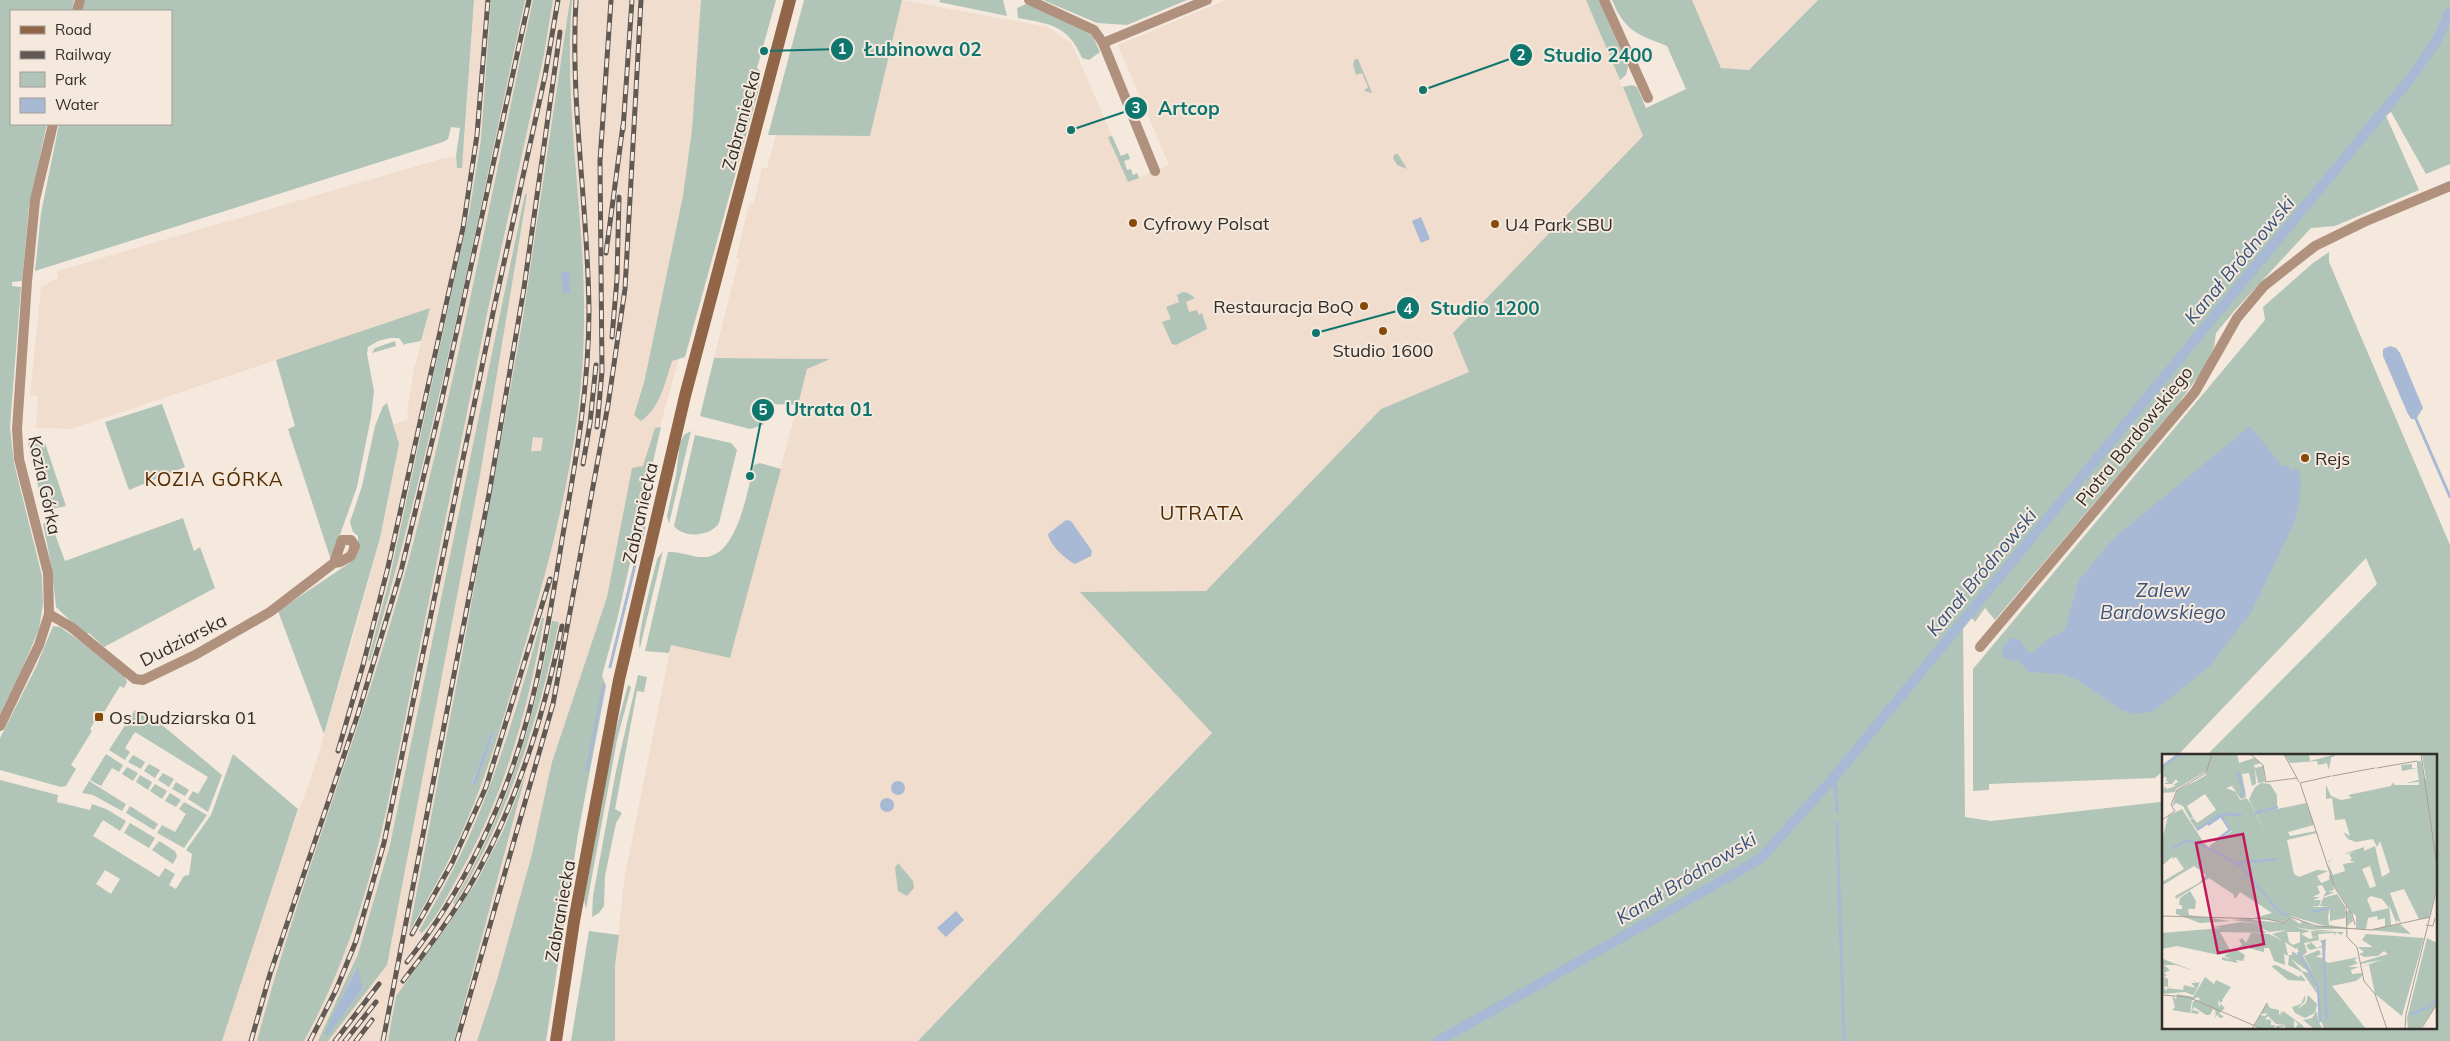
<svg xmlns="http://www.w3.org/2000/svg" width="2450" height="1041" viewBox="0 0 2450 1041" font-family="Mulish,sans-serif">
<rect width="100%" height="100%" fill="#f5e9de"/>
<g fill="#f0ddcd">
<path d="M474,0H776L757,68L761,72L759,88L713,259L685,357L679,358L490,1041H222L286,845L314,769L355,631L380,538L399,444L394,424L409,419L407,412L414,369L430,308L71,429L36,428L38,396L30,395L41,287L58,278L57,271L441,159L456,156L457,167L464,148Z"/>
<path d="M902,0L1048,27L1072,44L1112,136L1109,137L1128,182L1169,165L1118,45L1226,0H1586L1643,136L1532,253L1470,372L1381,409L1142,658L1212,733L918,1041H615V965L624,881L671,645L730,658L807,369L828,359L714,358L739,259L736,258L749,204L754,203L762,168H767L776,135L870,136Z"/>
<path d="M1692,0H1818L1749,70L1721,68Z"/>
</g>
<g fill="#b1c4b8" fill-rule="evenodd">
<path d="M0,0H74L72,11H11V124H47L29,206L22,281L12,282V286L21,287L10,427L14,463L42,576L43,604L39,629L22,669L0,714Z"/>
<path d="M84,0H474L462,168H457L456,156L460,128L451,127L448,139L443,142L35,271L41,213L59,124H171V11H82Z"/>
<path d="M491,0H525C477,221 434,444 370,661L368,660L389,581L470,208L481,140Z"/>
<path d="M533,0H553L544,54L488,309L389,798C371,882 346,965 304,1041H257C302,872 370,709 414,540C460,361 494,180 533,0Z"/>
<path d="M570,0H572C563,107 585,212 584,319C584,429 557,536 526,641C508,703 491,765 465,825C449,862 429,897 409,932L460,666L522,324ZM533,437L543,438L541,451H531ZM491,734L494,735L474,785L472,783Z"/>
<path d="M701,0H776L757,68L761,72L759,88L685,357L672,361C665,383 660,408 641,421L634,415L644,383L683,196L692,130Z"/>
<path d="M804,0H902L870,136L768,135Z"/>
<path d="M940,0H1003L1007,16L939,2Z"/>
<path d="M1043,0H1187L1127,25L1097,23Z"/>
<path d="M1586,0H1599L1628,67L1626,75L1620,80Z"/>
<path d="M1612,0H1692L1721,68L1749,70L1818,0H2450V164L2426,174L2391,112L2386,116L2419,190L2335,226L2311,228L2235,310L2216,333L2214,347L2205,367L2176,407L1995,620L1985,608L1975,622L1971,617L1963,626L1965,817L1991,821L2160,802L2164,798V1027H2436V755H2207L2377,584L2366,558L2178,755H2164V770L2155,778L1989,784V790L1973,791V669L2265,320L2263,307L2313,263L2329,252V262L2450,545V1041H918L1212,733L1080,592L1206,591L1381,409L1469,372L1453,333L1643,136L1623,87L1632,85L1637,87L1646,108L1686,89L1667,46C1636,34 1625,31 1612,0Z"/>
<path d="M1026,4L1085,29L1093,37L1100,52L1089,60L1082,58C1068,25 1050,24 1018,18L1017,8Z"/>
<path d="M1355,59H1358L1372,93L1364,91L1368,87L1362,73L1356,75L1353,64Z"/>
<path d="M1112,136L1121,156L1128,153L1130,159L1124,161L1127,170L1131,169L1133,175L1137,173L1139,178L1128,182L1108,137Z"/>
<path d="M1395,154H1398L1407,169L1397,165L1393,158Z"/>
<path d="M525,194H527L480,475L387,965L328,1041H318L358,954L390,845ZM356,968L363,988L326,1036L325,1034Z"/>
<path d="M1183,292L1188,293L1195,298L1186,302L1189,312L1197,310L1199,315L1202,313L1207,329L1176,345L1172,344L1162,322L1171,319L1166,307L1179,302L1177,295Z"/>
<path d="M430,308L421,341L405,344V346L399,338H390L378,341L368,347L367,354L374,391L371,417L357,487L331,560L288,429L295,426L276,360Z"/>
<path d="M395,341L396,346L372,353L375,348Z"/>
<path d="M714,358L830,359L807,369L798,405L772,404L763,425L750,429L700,416Z"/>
<path d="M387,403L399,444L380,538L324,734L278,611L354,560L358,548V536L353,532L350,522L362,486L375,426L383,406Z"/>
<path d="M162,404L185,467L129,490L105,422Z"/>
<path d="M661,427L617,620L602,676L606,686L578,834L546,1041H477L497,980L532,854L552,762L607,597L632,468L643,466L655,428Z"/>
<path d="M691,431L669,524L667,516L676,475L680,443L684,435Z"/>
<path d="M695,435L731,443L737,450L719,523C711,536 684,539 674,526Z"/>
<path d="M28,443H45L66,506L44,511Z"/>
<path d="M760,463L781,469L730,658L671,645L669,653L645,651L668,552C681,551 693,558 706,557C738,554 747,491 754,465Z"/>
<path d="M183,518L194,551L200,547L215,588L104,647L89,633L85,635L56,607L52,569L43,524L48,520L50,521L65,561Z"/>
<path d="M663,551L640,648C636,637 654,574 657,559Z"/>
<path d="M542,618H544C528,710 504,798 457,878C447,897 437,917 422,933L419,931C439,896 459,861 475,823C503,757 523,687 542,618Z"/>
<path d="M552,621L559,622C537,725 509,813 455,904L453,903C508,810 533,726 552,621Z"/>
<path d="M53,626L60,627L122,671L127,682L124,688L120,686L104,712L101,711L90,729L92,731L71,765L76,769L66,786L61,787L0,770V738L36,667Z"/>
<path d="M638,675L647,677L644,692L637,691L615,809L622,813L616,823L612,842L605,876L604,906L599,913L592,917L593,896L616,771Z"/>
<path d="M628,685L631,687L617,740L586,909L584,900L613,740Z"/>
<path d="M135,710L162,725L222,775L208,812L188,799L193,791L198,794L208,777L135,732L125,748L130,752L125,760L109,750Z"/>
<path d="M106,754L123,765L119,772L112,768L101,786L90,780Z"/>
<path d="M233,754L298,809L222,1041H0V780L58,795L57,802L90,810L92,804L106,809L126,821L120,831L103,820L93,836L159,877L165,868L175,874L169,885L176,889L184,876L189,875L192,854L186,850L211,815ZM105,870L120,879L111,894L96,884Z"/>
<path d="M133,755L145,762L141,769L128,762Z"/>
<path d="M149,764L160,770L155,778L144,771Z"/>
<path d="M127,767L138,773L133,781L122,774Z"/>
<path d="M163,773L174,779L169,787L158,780Z"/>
<path d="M526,773L454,1041H388L396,996L446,928L478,879L503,831Z"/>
<path d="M140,775L152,782L148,790L136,782Z"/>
<path d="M89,781L126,804L122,811L93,795L82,793Z"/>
<path d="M176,782L189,790L185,796L172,789Z"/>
<path d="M155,784L167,791L162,799L150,791Z"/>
<path d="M170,793L181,800L176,807L165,801Z"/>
<path d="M184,802L207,815L184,848L157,833L162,825L175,832L186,814L179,809Z"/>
<path d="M130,806L158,824L154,830L126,813Z"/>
<path d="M130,823L155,838L149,848L124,833Z"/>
<path d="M159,841L175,851L177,856L173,864L152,850Z"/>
<path d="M898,863L913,881L914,888L907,896L898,891L895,868Z"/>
<path d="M589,931L619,935L615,965V1041H571Z"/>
</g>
<g fill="#a7b9d4">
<path d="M1421,217L1430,239L1421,243L1412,221Z"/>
<path d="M561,272H569L570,293H563Z"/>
<path d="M2390,346L2396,348L2400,353L2423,408L2416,419H2411L2407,412L2383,356V349Z"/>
<path d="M2250,426L2283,467L2289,466L2290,470L2298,469L2301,482L2299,504L2294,523L2252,611L2210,666L2160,706L2152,712L2134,714L2121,710L2076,679L2062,674L2029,672L2019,660L2013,661L2002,657L2003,646L2011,638L2020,640L2028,652H2034L2048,639L2065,630L2079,580L2114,538Z"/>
<path d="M1066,520L1071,521L1092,551L1091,556L1075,564C1065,559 1050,545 1048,534Z"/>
<path d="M491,733L494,734L475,785L472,784Z"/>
<circle cx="898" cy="788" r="7"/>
<circle cx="887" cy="805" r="7"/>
<path d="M956,911L964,920L946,937L937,928Z"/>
<path d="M357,967L363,988L327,1036L324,1034Z"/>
</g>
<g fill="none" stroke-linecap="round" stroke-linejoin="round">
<g stroke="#a7b9d4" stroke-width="3">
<path d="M2416,419L2450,497"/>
<path d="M610,667L644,528"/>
<path d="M587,770L604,685"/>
<path d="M1835,776L1837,812"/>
<path d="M1837,823L1844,1041"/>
</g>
<path stroke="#a7b9d4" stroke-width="10" d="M1438,1041L1748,866L1762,857L1835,776L2410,79L2436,42L2450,12"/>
<g stroke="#b0917d" stroke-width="10">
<path d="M1029,0L1094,30L1103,43L1155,171"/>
<path d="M1604,0L1648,98"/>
<path d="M77,11L80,0"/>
<path d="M1103,43L1207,0"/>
<path d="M49,614L71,627L135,679L143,680L195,655L270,612L334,563L340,562L351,556L355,546L351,540H342L334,563"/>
<path d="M1980,647L2195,392L2237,318L2264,286L2315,246L2364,222L2450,186"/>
<path d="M0,726L39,645L49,614L48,573L19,459L17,429L27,282L35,200L53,124"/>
</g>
<path stroke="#916648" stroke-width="12" d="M556,1041L574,921L619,680L685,396L790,0"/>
<defs>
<g id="rail">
<path d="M623,130L632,0"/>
<path d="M606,253L623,125"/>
<path d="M612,337L617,279L619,197"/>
<path d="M597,427L602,371L600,161L611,0"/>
<path d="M583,464L590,423L596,365"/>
<path d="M338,751L363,665L388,567L463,228L477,135L488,0"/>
<path d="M412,934L452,863L486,787L550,579"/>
<path d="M407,962C464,890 505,804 528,716C544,656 553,595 563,534C576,460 589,386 589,310C588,206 570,104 576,0"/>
<path d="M403,981C425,953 446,924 465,894C515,812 543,719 562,626"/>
<path d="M251,1041L270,974L358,714L401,571L440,408L529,0"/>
<path d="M310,1041L336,990L356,941L384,843L494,308L545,76L558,0"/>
<path d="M335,1041L379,984"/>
<path d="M345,1041L376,1002"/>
<path d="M356,1041L372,1020"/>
<path d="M383,1041L489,494L524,288L560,32"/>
<path d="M457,1041L553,704L608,405L625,289L641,0"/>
</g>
</defs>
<use href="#rail" stroke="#605954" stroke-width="5"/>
<use href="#rail" stroke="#f5e9de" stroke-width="3" stroke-dasharray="9" stroke-linecap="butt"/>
</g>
<g fill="#874a07" stroke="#f5e9de" stroke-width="2">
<circle cx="1133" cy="223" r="5"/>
<circle cx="1495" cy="224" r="5"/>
<circle cx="1364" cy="306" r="5"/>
<circle cx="1383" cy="331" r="5"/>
<circle cx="2305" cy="458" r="5"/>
<rect x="94" y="712" width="10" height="10" rx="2.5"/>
</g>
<g text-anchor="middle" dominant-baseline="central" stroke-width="4" stroke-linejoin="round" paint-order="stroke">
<g font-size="18" fill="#322d29" stroke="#f5e9de">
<text transform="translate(741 120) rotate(-75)">Zabraniecka</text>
<text transform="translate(2134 436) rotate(-51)">Piotra Bardowskiego</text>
<text transform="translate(45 485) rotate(78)">Kozia Górka</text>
<text transform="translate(640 513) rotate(-77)">Zabraniecka</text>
<text transform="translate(183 640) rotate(-27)">Dudziarska</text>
<text transform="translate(560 911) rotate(-80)">Zabraniecka</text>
</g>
<g font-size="18" fill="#322d29" stroke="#f5e9de" text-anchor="start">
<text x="1143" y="223">Cyfrowy Polsat</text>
<text x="1505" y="224">U4 Park SBU</text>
<text x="1354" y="306" text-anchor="end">Restauracja BoQ</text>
<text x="1383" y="350" text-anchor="middle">Studio 1600</text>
<text x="2315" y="458">Rejs</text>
<text x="109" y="717">Os.Dudziarska 01</text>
</g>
<g font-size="19" font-style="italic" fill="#39547c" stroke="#f5e9de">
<text transform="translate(2239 260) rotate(-50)">Kanał Bródnowski</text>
<text transform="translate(1981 572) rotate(-50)">Kanał Bródnowski</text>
<text x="2163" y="590">Zalew<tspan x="2163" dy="22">Bardowskiego</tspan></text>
<text transform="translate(1686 878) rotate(-31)">Kanał Bródnowski</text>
</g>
<g font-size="19" letter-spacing="1" fill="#542b00" stroke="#f5e9de">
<text x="214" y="479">KOZIA GÓRKA</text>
</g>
<g font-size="20" letter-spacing="1" fill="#542b00" stroke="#f5e9de">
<text x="1202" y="512">UTRATA</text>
</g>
</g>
<g transform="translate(2162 754)">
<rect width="275" height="275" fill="#f5e9de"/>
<path d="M15,0H50V3V0H75L77,9L92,4L99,9L92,11L93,14L101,12L103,28L96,29L93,14L94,30L90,32L87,19L80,20L84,43L79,45L70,32L64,34L74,38L78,46L84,44L88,48L108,88L87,45L93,33L99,29L108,30L115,41V55L144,49L152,71L126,78L128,82L154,77L158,82L155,79L125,86L132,120L137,123L165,112L155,116L166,117L155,122L159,129L167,126V121L169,123L166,107L172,105L166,108L171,121L183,117L181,110L193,108L187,106L190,105L187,100L194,97L184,100V99L202,93V97L213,92L220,123L228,118L218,87L215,93L211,85L194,88L186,85L181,78L188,82L183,65L173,66L170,44L164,45V31L169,42L179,46L190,44L186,41L229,32L231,28L232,31H257V28L243,29L257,26L255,14L240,17L239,11L250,10V14H255V7H259L262,24L264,26L260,0H275V100L272,101H275V132L267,164L257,165L242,135L228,139L239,169L235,166V170L227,151L229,171L224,173L238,170L249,180L208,176L223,172V164L216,166L215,162L206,164L204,175H147L173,177H156L133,173L148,177L139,180L148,185L155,182L150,183L149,177L182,178L179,181L174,178L173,182L172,179L156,180L157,186L142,189L145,198L141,202L151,219L142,202L157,196L159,200L154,203L162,204L161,193L148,196L144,192L149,188L155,194L161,191L158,187L164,185L163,207L166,209L197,203L192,206L196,209L186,213H197L189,216L190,220L200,219V222L194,227L170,232L204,275H162L157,261V234L135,194L137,191L134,195L110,180L125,176L107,178L94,171L105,179L58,178L68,196L79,193L75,194L80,191L77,186L80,184L84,189L89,179L107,180L123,188L126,201H130V197L138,202L147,218L129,205L140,217L148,219L154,231L156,241L140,218L126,211L127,202L122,200L123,211L112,207L107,194H102V198L86,194L75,196L83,201L81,207L74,206L76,209L60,206V203L71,206L62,202L67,199L57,201L15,192L0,195V179L59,174L50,173L79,168L103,170L69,166L91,164V166L122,169L128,163L138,170L140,167L151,172H163L129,162L122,168L92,164L110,159L78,138L73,145L71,140L47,124L14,145L13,142L37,129L44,121L32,112L1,131L0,128L22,115L14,103L10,105L11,102L0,112V86L6,62L20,55L42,89L51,97L47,92L70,77L59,61L35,76L28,66L31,64L35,69L54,56L43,40L25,52L31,63L28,65L21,52L14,49L10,53L15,36L34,27L44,21L45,17L14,35L13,38L0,39V34L3,38L0,32L4,36L1,31L5,35L14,32L11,31L16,28L14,25L10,30H2L7,27H3L5,25L3,22L0,27V11ZM208,112L214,132L208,134L200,115ZM171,130L188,156L183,158L185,172L191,167L189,158L194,162V175L167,171L166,163L168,152V167L183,164V152L175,140L161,144L158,152L168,153H148L157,152L159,146H151L158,143H151L158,139L155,132L160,131L164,138L161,143L173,138H166L172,136ZM209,142L220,145L227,154L210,158L205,145ZM125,178H138V188L131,191L127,188ZM137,0H147L148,7L175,0L169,4L167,16L164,6L165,9L156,11L155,7L128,9L123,1ZM28,137L34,147L33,155H26L27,161L69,167L38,169L14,160V155H20V151H17L18,144ZM204,180L262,184L240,262L213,240L207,211L200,213L219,206L199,210V208L226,200L222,197L216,202L202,203L197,200L202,198L196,193H211L200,186ZM265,184L275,189V250L258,275H246L245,264ZM1,205L35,218L14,211H2L8,216L2,219L5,221L2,223L6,225V232H11L1,233L5,237V234L21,236L22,231L34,234L29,229H35L29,226L37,229L39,225L33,240L43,223L52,230L54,226L69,233L60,246H61L65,248L61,246L59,249L57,248L58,245L56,248L57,253L59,250L63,254L57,259L62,263L57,264L56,260L53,264L54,258L50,261L54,257L51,255L48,261H44L32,253L30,257L32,256L37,258L36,260L29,259L31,247L38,246L36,243L30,246L28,259L10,256L13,253L10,242L14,245L15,240L31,243L35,235L31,241L23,238L0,240ZM114,211L137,223L139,221L144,227L126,226L109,212ZM143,241V247L134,256L144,249L146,241L155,250L153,259L143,264L133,259L130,253L139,250ZM105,249L108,254L117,256V261L120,257L118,263L121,257L143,273L140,271L143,275H133L136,270L132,266V274H129L132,275H123V272L114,275V272L124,271L114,270L106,262L103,265L109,266V271H113L112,275L96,274L93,271L98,261L103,262L106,259L99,260ZM155,257L156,265L160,275H152L141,266L150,264Z" fill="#b1c4b8" fill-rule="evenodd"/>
<path fill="none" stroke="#a7b9d4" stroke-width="2.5" d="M0,13L18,0M76,18L82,38L78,43M93,59L116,53M46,71L59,62L68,76L53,87M35,76L59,60L80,61M10,95L25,86L38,90L79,112L104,142M76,109L115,105M105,143L119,159L127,162M149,158L168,154M161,186L162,207M136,198L156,233L158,268M162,208L163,229M163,230L165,266M247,261L269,252L275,245"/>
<path fill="none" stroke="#a79e96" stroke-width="1" d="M88,0L101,11L104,28L135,24M122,0L137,28M259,0L275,113M215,14L255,7M170,22L213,14M138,29L173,134L190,160L193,171M138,29L169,22M0,66L13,57L9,51L15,36L44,19L50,0M184,152L185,183L195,193L202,227L213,240L225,275M0,162L105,165L122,169L129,163L154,172L209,176L268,163M264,171L271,172L273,164M0,241L26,243L100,275M90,275L105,249M243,275L244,260L275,134M259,275L275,250"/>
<path fill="#c2185b" fill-opacity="0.15" stroke="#c2185b" stroke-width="2.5" d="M81,80L102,190L56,199L34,89Z"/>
<rect width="275" height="275" fill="none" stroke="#322d29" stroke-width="2.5"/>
</g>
<path fill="none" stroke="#0f766e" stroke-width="2" d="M764 51L842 49M1423 90L1521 55M1071 130L1136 108M1316 333L1408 308M750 476L763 410"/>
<g fill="#0f766e" stroke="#f5e9de" stroke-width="2">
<circle cx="764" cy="51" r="5"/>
<circle cx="1423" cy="90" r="5"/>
<circle cx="1071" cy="130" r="5"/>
<circle cx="1316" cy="333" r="5"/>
<circle cx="750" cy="476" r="5"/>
<circle cx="842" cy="49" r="12"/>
<circle cx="1521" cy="55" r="12"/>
<circle cx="1136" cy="108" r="12"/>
<circle cx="1408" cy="308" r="12"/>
<circle cx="763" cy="410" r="12"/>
</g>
<g font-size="15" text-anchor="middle" font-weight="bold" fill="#fff">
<text x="842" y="54">1</text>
<text x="1521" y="60">2</text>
<text x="1136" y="113">3</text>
<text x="1408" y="314">4</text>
<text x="763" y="415">5</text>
</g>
<g font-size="19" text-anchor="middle" font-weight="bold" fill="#0f766e" stroke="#f5e9de" stroke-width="4" stroke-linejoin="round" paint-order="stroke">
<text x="923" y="56">Łubinowa 02</text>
<text x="1598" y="62">Studio 2400</text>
<text x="1189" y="115">Artcop</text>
<text x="1485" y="315">Studio 1200</text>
<text x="829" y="416">Utrata 01</text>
</g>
<rect x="10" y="10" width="162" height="115" fill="#f5e9de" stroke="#a79e96"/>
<rect x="20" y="26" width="25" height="8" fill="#916648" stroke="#a79e96"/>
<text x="55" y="35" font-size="15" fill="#322d29">Road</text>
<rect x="20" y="51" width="25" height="8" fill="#605954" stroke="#a79e96"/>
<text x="55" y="60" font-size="15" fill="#322d29">Railway</text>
<rect x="20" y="72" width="25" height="15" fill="#b1c4b8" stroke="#a79e96"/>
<text x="55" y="85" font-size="15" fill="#322d29">Park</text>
<rect x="20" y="98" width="25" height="15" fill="#a7b9d4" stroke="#a79e96"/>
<text x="55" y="110" font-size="15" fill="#322d29">Water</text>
</svg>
